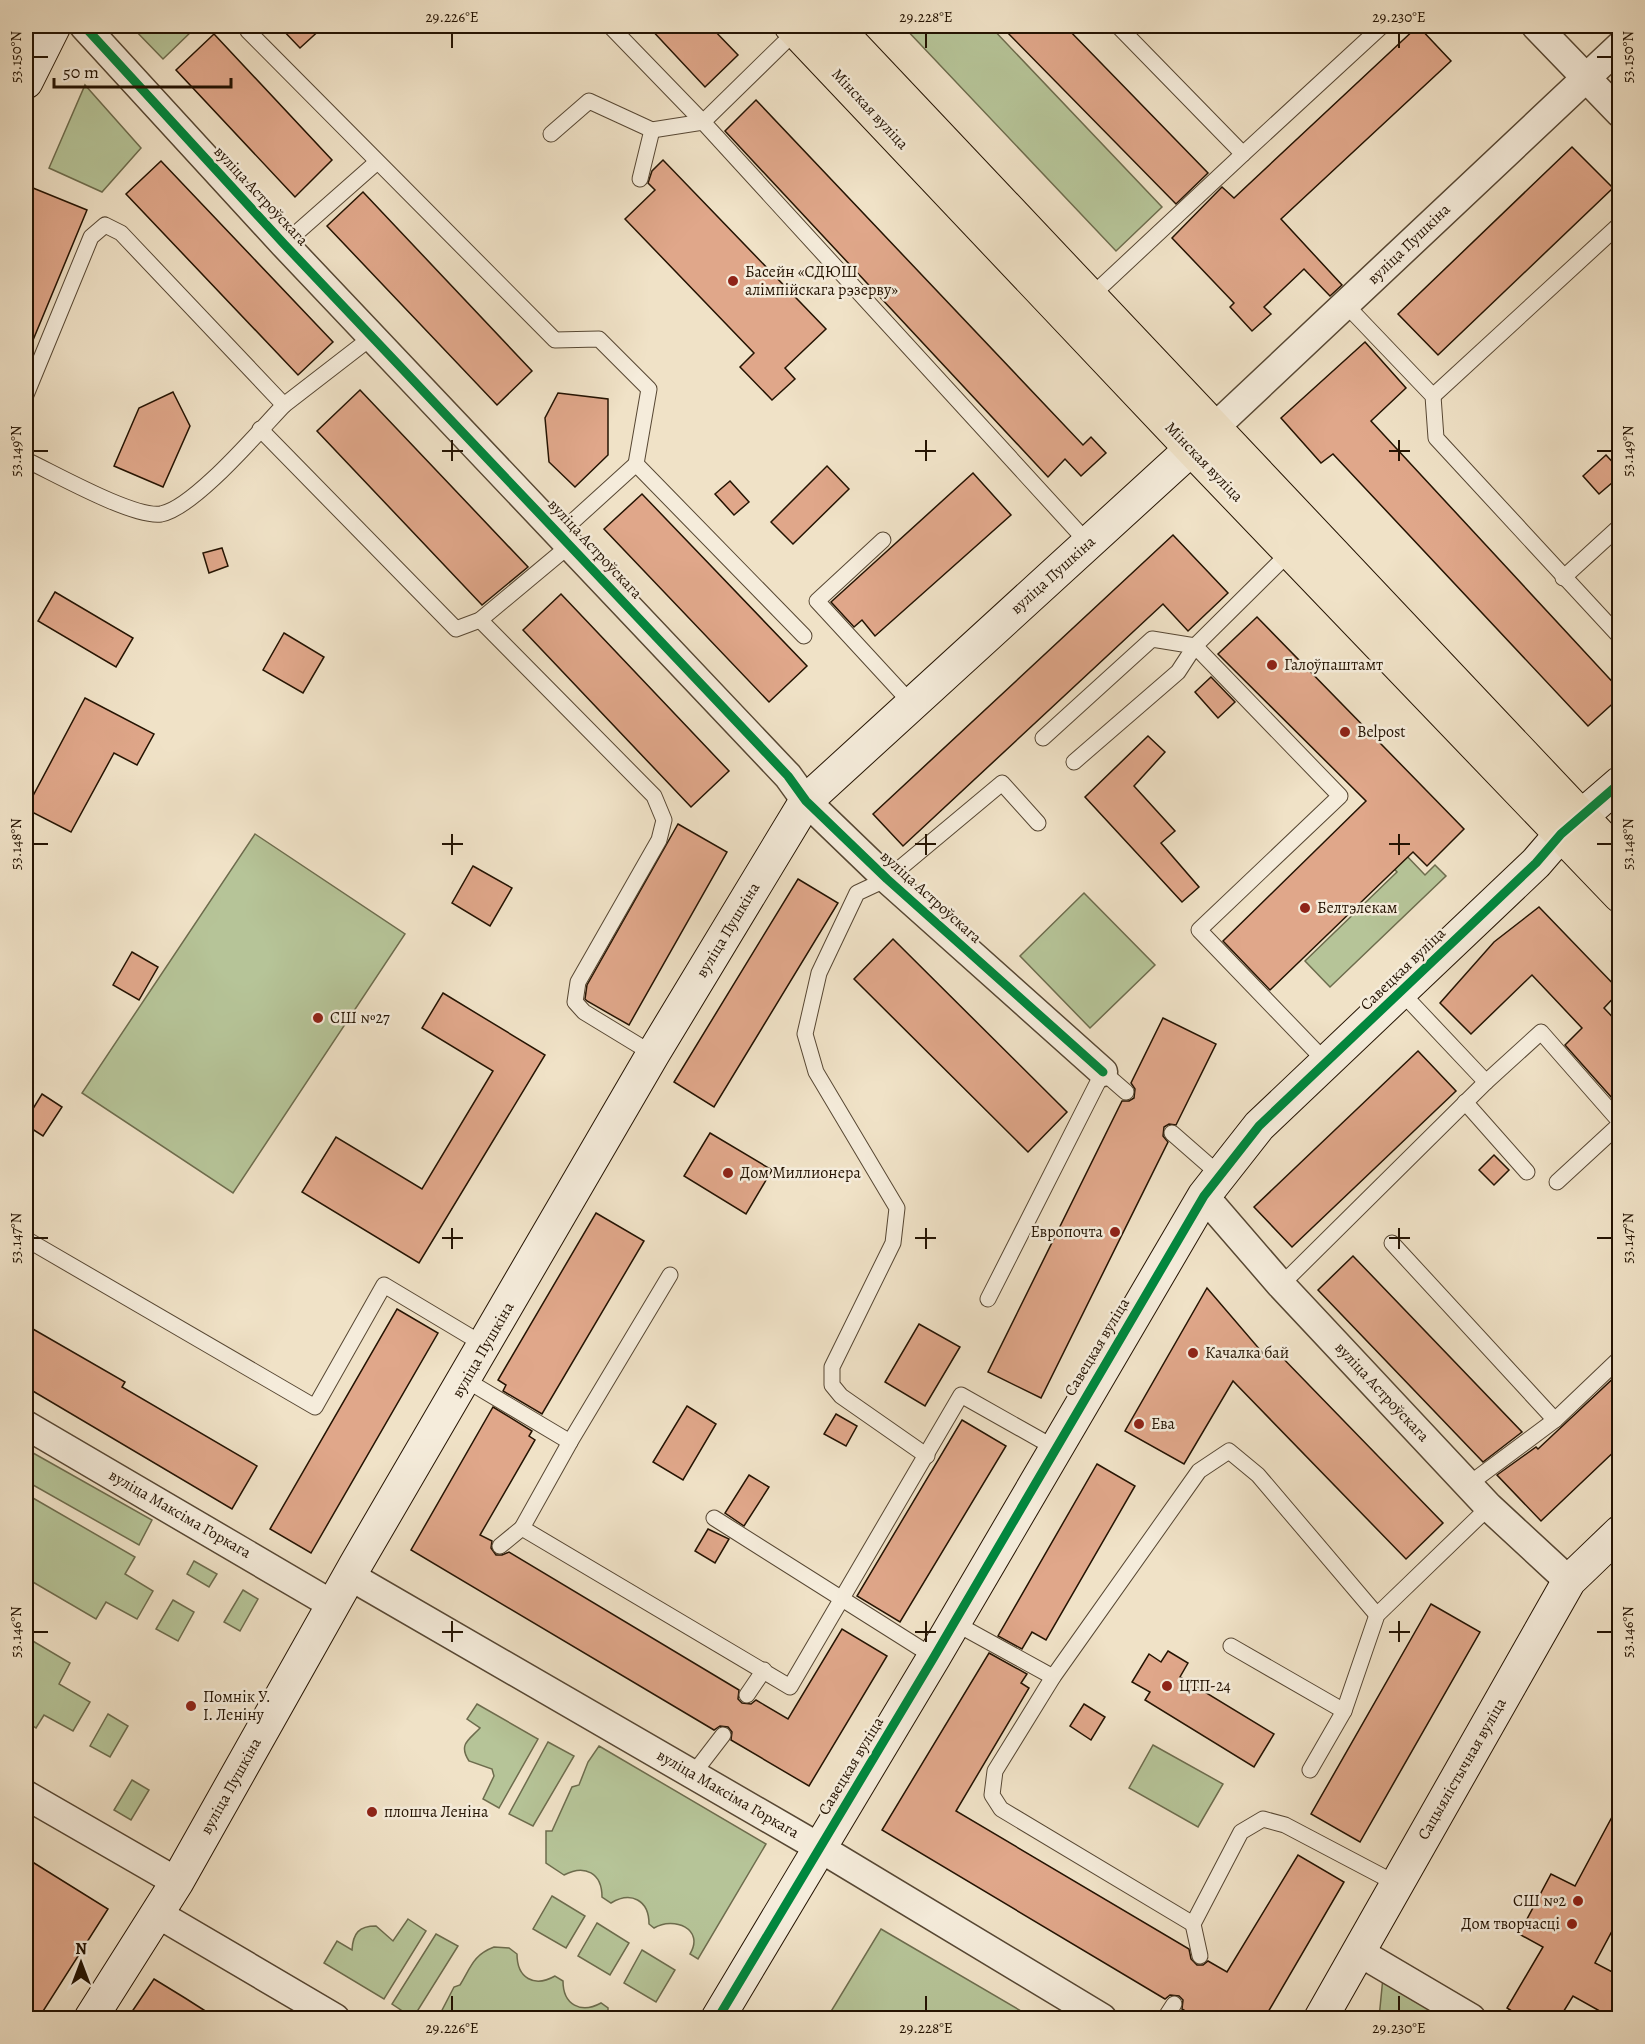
<svg xmlns="http://www.w3.org/2000/svg" width="1645" height="2044" viewBox="0 0 1645 2044" font-family="Alegreya,serif">
<rect width="100%" height="100%" fill="#f0e2c7"/>
<filter id="stains"><feTurbulence type="fractalNoise" baseFrequency=".00333" numOctaves="4"/><feColorMatrix values="0 0 0 0 .2 0 0 0 0 .09 0 0 0 0 .02 0 0 0 .5 -.17"/></filter>
<radialGradient id="worn" r=".72"><stop offset=".6" stop-color="#630" stop-opacity="0"/><stop offset="1" stop-color="#630" stop-opacity=".3"/></radialGradient>
<g fill="#b6c498" stroke="#6d6c4d" stroke-width="1.5">
<path d="M131,26H191L194,29L163,59Z"/>
<path d="M903,26H990L1162,207L1116,251Z"/>
<path d="M85,85L141,148L102,192L49,168Z"/>
<path d="M255,834L405,934L233,1193L82,1093Z"/>
<path d="M1403,852L1425,875L1435,865L1446,876L1330,987L1305,961L1397,872L1390,864Z"/>
<path d="M1084,893L1155,965L1090,1028L1020,956Z"/>
<path d="M26,1449L152,1520L139,1545L26,1481Z"/>
<path d="M26,1494L135,1557L125,1574L153,1591L137,1619L106,1602L96,1619L26,1578Z"/>
<path d="M194,1561L217,1574L209,1587L187,1574Z"/>
<path d="M243,1590L258,1599L240,1631L224,1622Z"/>
<path d="M173,1600L194,1612L178,1641L156,1629Z"/>
<path d="M26,1637L70,1663L59,1684L90,1702L73,1731L44,1715L36,1728L26,1722Z"/>
<path d="M477,1704L538,1739L499,1808L483,1799L494,1776L492,1769L469,1761C458,1744 469,1740 480,1728L467,1719Z"/>
<path d="M108,1714L128,1726L110,1757L90,1746Z"/>
<path d="M548,1742L574,1756L533,1826L509,1814Z"/>
<path d="M1153,1745L1223,1784L1198,1827L1129,1788Z"/>
<path d="M599,1746L766,1844L698,1959L690,1954C705,1929 674,1916 654,1928L649,1924C649,1900 631,1891 611,1903L602,1897C602,1873 585,1864 564,1875L546,1863V1831H552L572,1787L579,1785L588,1762Z"/>
<path d="M132,1780L149,1790L131,1820L114,1810Z"/>
<path d="M552,1896L585,1916L566,1948L533,1929Z"/>
<path d="M408,1919L426,1931L384,1999L324,1963L337,1941L352,1950C353,1933 359,1926 376,1926L393,1941Z"/>
<path d="M597,1923L629,1943L610,1975L578,1956Z"/>
<path d="M881,1929L1033,2018H827Z"/>
<path d="M436,1934L458,1946L413,2018L392,2004Z"/>
<path d="M494,1947L509,1948L517,1954C517,1978 534,1988 555,1976L563,1981C563,2005 581,2014 601,2003L608,2008V2018H438L454,1987L460,1985C471,1967 473,1955 494,1947Z"/>
<path d="M642,1950L675,1970L656,2002L624,1983Z"/>
<path d="M1384,1967L1471,2018H1379Z"/>
</g>
<g fill="#e0a78a" stroke="#241302" stroke-width="1.5">
<path d="M279,26H324L300,48Z"/>
<path d="M648,26H710L738,55L705,87Z"/>
<path d="M1001,26H1065L1208,173L1176,204Z"/>
<path d="M1418,26L1451,61L1281,219L1342,285L1330,296L1304,269L1264,307L1271,314L1252,331L1230,307L1234,303L1172,238L1222,187L1234,198Z"/>
<path d="M214,34L332,160L295,197L176,70Z"/>
<path d="M756,100L1083,445L1091,437L1106,453L1081,476L1065,459L1048,477L725,131Z"/>
<path d="M1572,147L1613,188L1438,355L1398,314Z"/>
<path d="M663,160L826,329L785,368L795,379L772,400L740,367L754,353L625,219L655,190L648,183L652,171Z"/>
<path d="M161,161L333,342L298,375L126,194Z"/>
<path d="M33,188L87,210L26,357V206Z"/>
<path d="M363,192L532,371L497,405L327,226Z"/>
<path d="M1365,342L1406,388L1371,421L1620,690V697L1588,726L1333,454L1321,463L1281,418Z"/>
<path d="M360,390L528,567L482,605L317,431Z"/>
<path d="M173,392L190,426L163,487L114,466L139,408Z"/>
<path d="M558,393L608,399V455L575,487L549,462L545,418Z"/>
<path d="M1606,455L1620,470V476L1599,494L1583,476Z"/>
<path d="M827,466L849,489L793,544L771,522Z"/>
<path d="M973,473L1011,515L875,636L862,620L854,627L831,602Z"/>
<path d="M730,481L749,502L734,515L715,494Z"/>
<path d="M642,494L807,666L769,702L604,529Z"/>
<path d="M1173,535L1228,593L1188,631L1163,604L903,846L873,814Z"/>
<path d="M222,548L228,566L209,573L203,553Z"/>
<path d="M55,592L133,638L116,667L38,621Z"/>
<path d="M561,594L729,771L691,807L523,630Z"/>
<path d="M1257,617L1464,829L1427,866L1413,852L1270,990L1223,941L1366,801L1218,654Z"/>
<path d="M284,633L324,657L303,693L263,670Z"/>
<path d="M1211,677L1235,702L1218,718L1195,692Z"/>
<path d="M85,698L154,734L137,765L114,753L71,832L26,809Z"/>
<path d="M1148,736L1165,752L1134,786L1175,831L1161,843L1199,887L1182,902L1085,797Z"/>
<path d="M678,824L727,852L629,1025L587,1001L585,999L587,985Z"/>
<path d="M473,866L512,888L490,926L452,903Z"/>
<path d="M798,879L838,903L714,1107L674,1082Z"/>
<path d="M1539,907L1620,991L1604,1008L1620,1025V1107L1565,1045L1582,1028L1532,975L1471,1034L1440,1003L1494,942Z"/>
<path d="M893,939L1067,1112L1028,1152L854,979Z"/>
<path d="M132,952L158,967L139,1000L113,985Z"/>
<path d="M443,993L545,1055L419,1263L302,1192L336,1137L422,1189L493,1071L422,1028Z"/>
<path d="M1163,1018L1216,1044L1176,1125L1169,1124L1164,1127L1163,1136L1168,1142L1041,1398L988,1372L1122,1101H1129L1134,1098L1135,1089L1131,1083Z"/>
<path d="M1418,1051L1456,1091L1292,1247L1254,1207Z"/>
<path d="M42,1094L62,1107L43,1136L26,1125V1120Z"/>
<path d="M710,1133L772,1170L746,1214L684,1176Z"/>
<path d="M1494,1155L1509,1170L1494,1185L1479,1170Z"/>
<path d="M596,1213L644,1241L542,1414L503,1391L506,1385L498,1380Z"/>
<path d="M1353,1256L1522,1432L1483,1462L1318,1290Z"/>
<path d="M1207,1288L1267,1358L1275,1350L1443,1523L1406,1559L1233,1381L1184,1464L1125,1431Z"/>
<path d="M397,1309L438,1333L311,1553L270,1529Z"/>
<path d="M919,1324L960,1347L925,1406L885,1382Z"/>
<path d="M26,1325L125,1382L122,1387L257,1466L232,1509L26,1387Z"/>
<path d="M1620,1372V1446L1541,1521L1497,1475L1536,1447L1538,1449Z"/>
<path d="M687,1406L716,1424L683,1480L653,1462Z"/>
<path d="M493,1407L532,1431L529,1436L535,1440L480,1535L492,1541L491,1548L496,1555H502L509,1552L739,1690L738,1699L742,1703L751,1704L756,1700L788,1719L842,1629L887,1656L809,1786L731,1740L732,1732L728,1727L720,1726L714,1730L411,1550Z"/>
<path d="M836,1414L857,1426L846,1446L824,1434Z"/>
<path d="M962,1420L1006,1446L900,1622L857,1596Z"/>
<path d="M1097,1464L1135,1486L1046,1640L1032,1632L1022,1649L998,1636Z"/>
<path d="M749,1475L769,1487L744,1526L725,1513Z"/>
<path d="M708,1529L729,1539L715,1563L695,1551Z"/>
<path d="M1431,1604L1480,1632L1360,1842L1311,1814Z"/>
<path d="M1168,1651L1188,1663L1180,1677L1274,1734L1254,1767L1145,1700L1150,1692L1132,1682L1149,1654L1161,1662Z"/>
<path d="M989,1653L1027,1674L1021,1683L1029,1688L956,1811L1189,1949L1191,1959L1197,1965H1203L1208,1961L1227,1972L1298,1855L1344,1882L1264,2019H1198L1182,2009L1183,2000L1179,1996L1170,1995L1165,1999L882,1830Z"/>
<path d="M1084,1704L1105,1717L1091,1740L1070,1726Z"/>
<path d="M1620,1802V1916L1595,1963L1620,1976V2019H1614L1573,1996L1559,2019H1524L1507,2008L1543,1947L1519,1934L1551,1874L1575,1886Z"/>
<path d="M26,1858L108,1909L40,2016L26,2007Z"/>
<path d="M154,1979L185,1998L218,2019H127Z"/>
</g>
<g fill="none" stroke-linecap="round" stroke-linejoin="round">
<defs>
<g id="lane">
<path d="M246,26L248,31L555,340L599,339L649,389L636,464L804,636"/>
<path d="M610,26L703,122L796,31"/>
<path d="M551,134L589,101L652,130L703,122L1088,543"/>
<path d="M1243,154L1382,26"/>
<path d="M640,179L652,130"/>
<path d="M284,244L377,162"/>
<path d="M1090,297L1243,154L1118,26"/>
<path d="M1346,305L1433,396L1436,438L1620,637"/>
<path d="M26,395L91,237L105,225L121,233L284,405L372,337"/>
<path d="M1433,396L1620,224"/>
<path d="M260,429L456,629L480,620L570,545"/>
<path d="M26,460C54,473 133,518 161,514C194,508 259,431 284,405"/>
<path d="M560,533L636,464"/>
<path d="M883,540L817,601L912,704"/>
<path d="M1563,578L1620,526"/>
<path d="M480,620L654,796L664,820L659,840L578,982L575,1002L584,1012L653,1054"/>
<path d="M1043,738L1152,639L1195,646L1290,552"/>
<path d="M1074,762L1178,672L1195,646L1340,796L1199,930L1327,1063"/>
<path d="M1401,992L1486,1082L1541,1032L1620,1122"/>
<path d="M1465,1102L1527,1172"/>
<path d="M1172,1133L1220,1175"/>
<path d="M1557,1182L1620,1124"/>
<path d="M26,1239L315,1407L384,1285L486,1346"/>
<path d="M1392,1243L1555,1420"/>
<path d="M1281,1285L1486,1082"/>
<path d="M988,1299L1103,1072L1126,1092"/>
<path d="M466,1380L570,1442L670,1275"/>
<path d="M570,1442L522,1528L790,1687L961,1395L1055,1448"/>
<path d="M927,1456L841,1396L832,1385V1367L893,1243L897,1208L816,1072L805,1034L819,973L857,893L887,879L1002,783L1038,823"/>
<path d="M1469,1484L1555,1420L1620,1358"/>
<path d="M714,1518L934,1657"/>
<path d="M500,1546L522,1528"/>
<path d="M1377,1615L1258,1475L1229,1451L1199,1471L1053,1677L995,1771L992,1795L1001,1809L1193,1924L1241,1832L1263,1819L1285,1825L1397,1884"/>
<path d="M953,1622L1053,1677"/>
<path d="M1231,1646L1344,1711"/>
<path d="M747,1695L764,1670"/>
<path d="M1310,1770L1344,1711L1377,1615L1489,1507"/>
<path d="M693,1774L723,1735"/>
<path d="M1193,1924L1200,1956"/>
<path d="M1165,2018L1174,2004"/>
</g>
<g id="street">
<path d="M84,26L284,244L788,776L806,801L887,879L1103,1072"/>
<path d="M1536,26L1620,113"/>
<path d="M1214,428L1620,46"/>
<path d="M1204,1196L1281,1285L1489,1507L1569,1581"/>
<path d="M26,1425L333,1605"/>
<path d="M350,1576L820,1848L1102,2018"/>
<path d="M26,1795L177,1882"/>
<path d="M158,1914L335,2018"/>
<path d="M1359,1952L1471,2018"/>
</g>
<g id="secondary">
<path d="M26,82L54,26"/>
<path d="M91,2018L177,1882L356,1564L653,1054L806,801L1212,430"/>
<path d="M718,2018L934,1657L1204,1196L1259,1126L1536,863L1561,834L1620,783"/>
<path d="M1321,2018L1569,1581L1620,1532"/>
</g>
<g id="primary">
<path d="M791,26L1192,450L1620,896"/>
<path d="M835,26L1620,857"/>
</g>
</defs>
<use href="#lane" stroke="#574733" stroke-width="17"/>
<use href="#street" stroke="#574733" stroke-width="31"/>
<use href="#secondary" stroke="#241302" stroke-width="35"/>
<use href="#primary" stroke="#241302" stroke-width="35"/>
<use href="#lane" stroke="#f5ecdb" stroke-width="15"/>
<use href="#street" stroke="#f5ecdb" stroke-width="28"/>
<use href="#secondary" stroke="#f5ecdb" stroke-width="33"/>
<use href="#primary" stroke="#f0e2c7" stroke-width="33"/>
<defs>
<g id="cycleway">
<path d="M84,26L284,244L788,776L806,801L887,879L1103,1072"/>
<path d="M718,2018L934,1657L1204,1196L1259,1126L1536,863L1561,834L1620,783"/>
</g>
</defs>
<use href="#cycleway" stroke="#f5ecdb" stroke-width="13"/>
<use href="#cycleway" stroke="#00873e" stroke-width="9"/>
</g>
<path fill="none" stroke="#241302" stroke-width="2" d="M452,33V48M926,33V48M1399,33V48M33,57H48M1597,57H1612M452,440V461M926,440V461M1399,440V461M33,451H48M442,451H463M915,451H936M1389,451H1410M1597,451H1612M452,834V855M926,834V855M1399,834V855M33,844H48M442,844H463M915,844H936M1389,844H1410M1597,844H1612M452,1228V1249M926,1228V1249M1399,1228V1249M33,1238H48M442,1238H463M915,1238H936M1389,1238H1410M1597,1238H1612M452,1621V1642M926,1621V1642M1399,1621V1642M33,1632H48M442,1632H463M915,1632H936M1389,1632H1410M1597,1632H1612M452,1996V2011M926,1996V2011M1399,1996V2011"/>
<g fill="#8f2418" stroke="#f5ecdb" stroke-width="2">
<circle cx="733" cy="281" r="6"/>
<circle cx="1272" cy="665" r="6"/>
<circle cx="1345" cy="732" r="6"/>
<circle cx="1305" cy="908" r="6"/>
<circle cx="318" cy="1018" r="6"/>
<circle cx="728" cy="1173" r="6"/>
<circle cx="1115" cy="1232" r="6"/>
<circle cx="1193" cy="1353" r="6"/>
<circle cx="1139" cy="1424" r="6"/>
<circle cx="1167" cy="1686" r="6"/>
<circle cx="191" cy="1706" r="6"/>
<circle cx="372" cy="1812" r="6"/>
<circle cx="1578" cy="1901" r="6"/>
<circle cx="1572" cy="1924" r="6"/>
</g>
<g text-anchor="middle" dominant-baseline="central" stroke-width="5" stroke-linejoin="round" paint-order="stroke">
<g font-size="16" fill="#241302" stroke="#f5ecdb">
<text transform="translate(870 109) rotate(47)">Мінская вуліца</text>
<text transform="translate(261 196) rotate(47)">вуліца Астроўскага</text>
<text transform="translate(1409 244) rotate(-44)">вуліца Пушкіна</text>
<text transform="translate(1204 462) rotate(46)">Мінская вуліца</text>
<text transform="translate(595 549) rotate(47)">вуліца Астроўскага</text>
<text transform="translate(1053 575) rotate(-42)">вуліца Пушкіна</text>
<text transform="translate(931 897) rotate(42)">вуліца Астроўскага</text>
<text transform="translate(728 930) rotate(-59)">вуліца Пушкіна</text>
<text transform="translate(1403 969) rotate(-44)">Савецкая вуліца</text>
<text transform="translate(1097 1347) rotate(-59)">Савецкая вуліца</text>
<text transform="translate(483 1350) rotate(-60)">вуліца Пушкіна</text>
<text transform="translate(1382 1392) rotate(47)">вуліца Астроўскага</text>
<text transform="translate(180 1514) rotate(30)">вуліца Максіма Горкага</text>
<text transform="translate(851 1766) rotate(-59)">Савецкая вуліца</text>
<text transform="translate(1462 1769) rotate(-60)">Сацыялістычная вуліца</text>
<text transform="translate(231 1786) rotate(-61)">вуліца Пушкіна</text>
<text transform="translate(728 1794) rotate(30)">вуліца Максіма Горкага</text>
</g>
<g font-size="16" fill="#241302" stroke="#f5ecdb" text-anchor="start">
<text x="745" y="272">Басейн «СДЮШ<tspan x="745" dy="18">алімпійскага рэзерву»</tspan></text>
<text x="1284" y="665">Галоўпаштамт</text>
<text x="1357" y="732">Belpost</text>
<text x="1317" y="908">Белтэлекам</text>
<text x="330" y="1018">СШ №27</text>
<text x="740" y="1173">Дом Миллионера</text>
<text x="1103" y="1232" text-anchor="end">Европочта</text>
<text x="1205" y="1353">Качалка бай</text>
<text x="1151" y="1424">Ева</text>
<text x="1179" y="1686">ЦТП-24</text>
<text x="203" y="1697">Помнік У.<tspan x="203" dy="18">І. Леніну</tspan></text>
<text x="384" y="1812">плошча Леніна</text>
<text x="1566" y="1901" text-anchor="end">СШ №2</text>
<text x="1560" y="1924" text-anchor="end">Дом творчасці</text>
</g>
</g>
<rect width="1645" height="2044" fill="none" stroke="#f0e2c7" stroke-width="66"/>
<g transform="translate(81 1963)" stroke="#f5ecdb" stroke-width="4.5" paint-order="stroke">
<path d="M0-4.5L10 22L0 15L-10 22Z" fill="#241302"/>
<text y="-9" font-size="16" font-weight="bold" text-anchor="middle" fill="#241302">N</text>
</g>
<path d="M54 78v9h177v-9" fill="none" stroke="#241302" stroke-width="3"/>
<text x="63" y="78" font-size="18" fill="#241302" stroke="#f5ecdb" stroke-width="4.5" paint-order="stroke">50 m</text>
<rect x="33" y="33" width="1579" height="1978" fill="none" stroke="#241302" stroke-width="2"/>
<g font-size="15" text-anchor="middle" fill="#241302">
<text x="452" y="22">29.226°E</text>
<text x="926" y="22">29.228°E</text>
<text x="1399" y="22">29.230°E</text>
<text transform="translate(16 57) rotate(-90)" y="5">53.150°N</text>
<text transform="translate(1628 57) rotate(-90)" y="5">53.150°N</text>
<text transform="translate(16 451) rotate(-90)" y="5">53.149°N</text>
<text transform="translate(1628 451) rotate(-90)" y="5">53.149°N</text>
<text transform="translate(16 844) rotate(-90)" y="5">53.148°N</text>
<text transform="translate(1628 844) rotate(-90)" y="5">53.148°N</text>
<text transform="translate(16 1238) rotate(-90)" y="5">53.147°N</text>
<text transform="translate(1628 1238) rotate(-90)" y="5">53.147°N</text>
<text transform="translate(16 1632) rotate(-90)" y="5">53.146°N</text>
<text transform="translate(1628 1632) rotate(-90)" y="5">53.146°N</text>
<text x="452" y="2033">29.226°E</text>
<text x="926" y="2033">29.228°E</text>
<text x="1399" y="2033">29.230°E</text>
</g>
<rect width="100%" height="100%" filter="url(#stains)"/>
<rect width="100%" height="100%" fill="url(#worn)"/>
</svg>
